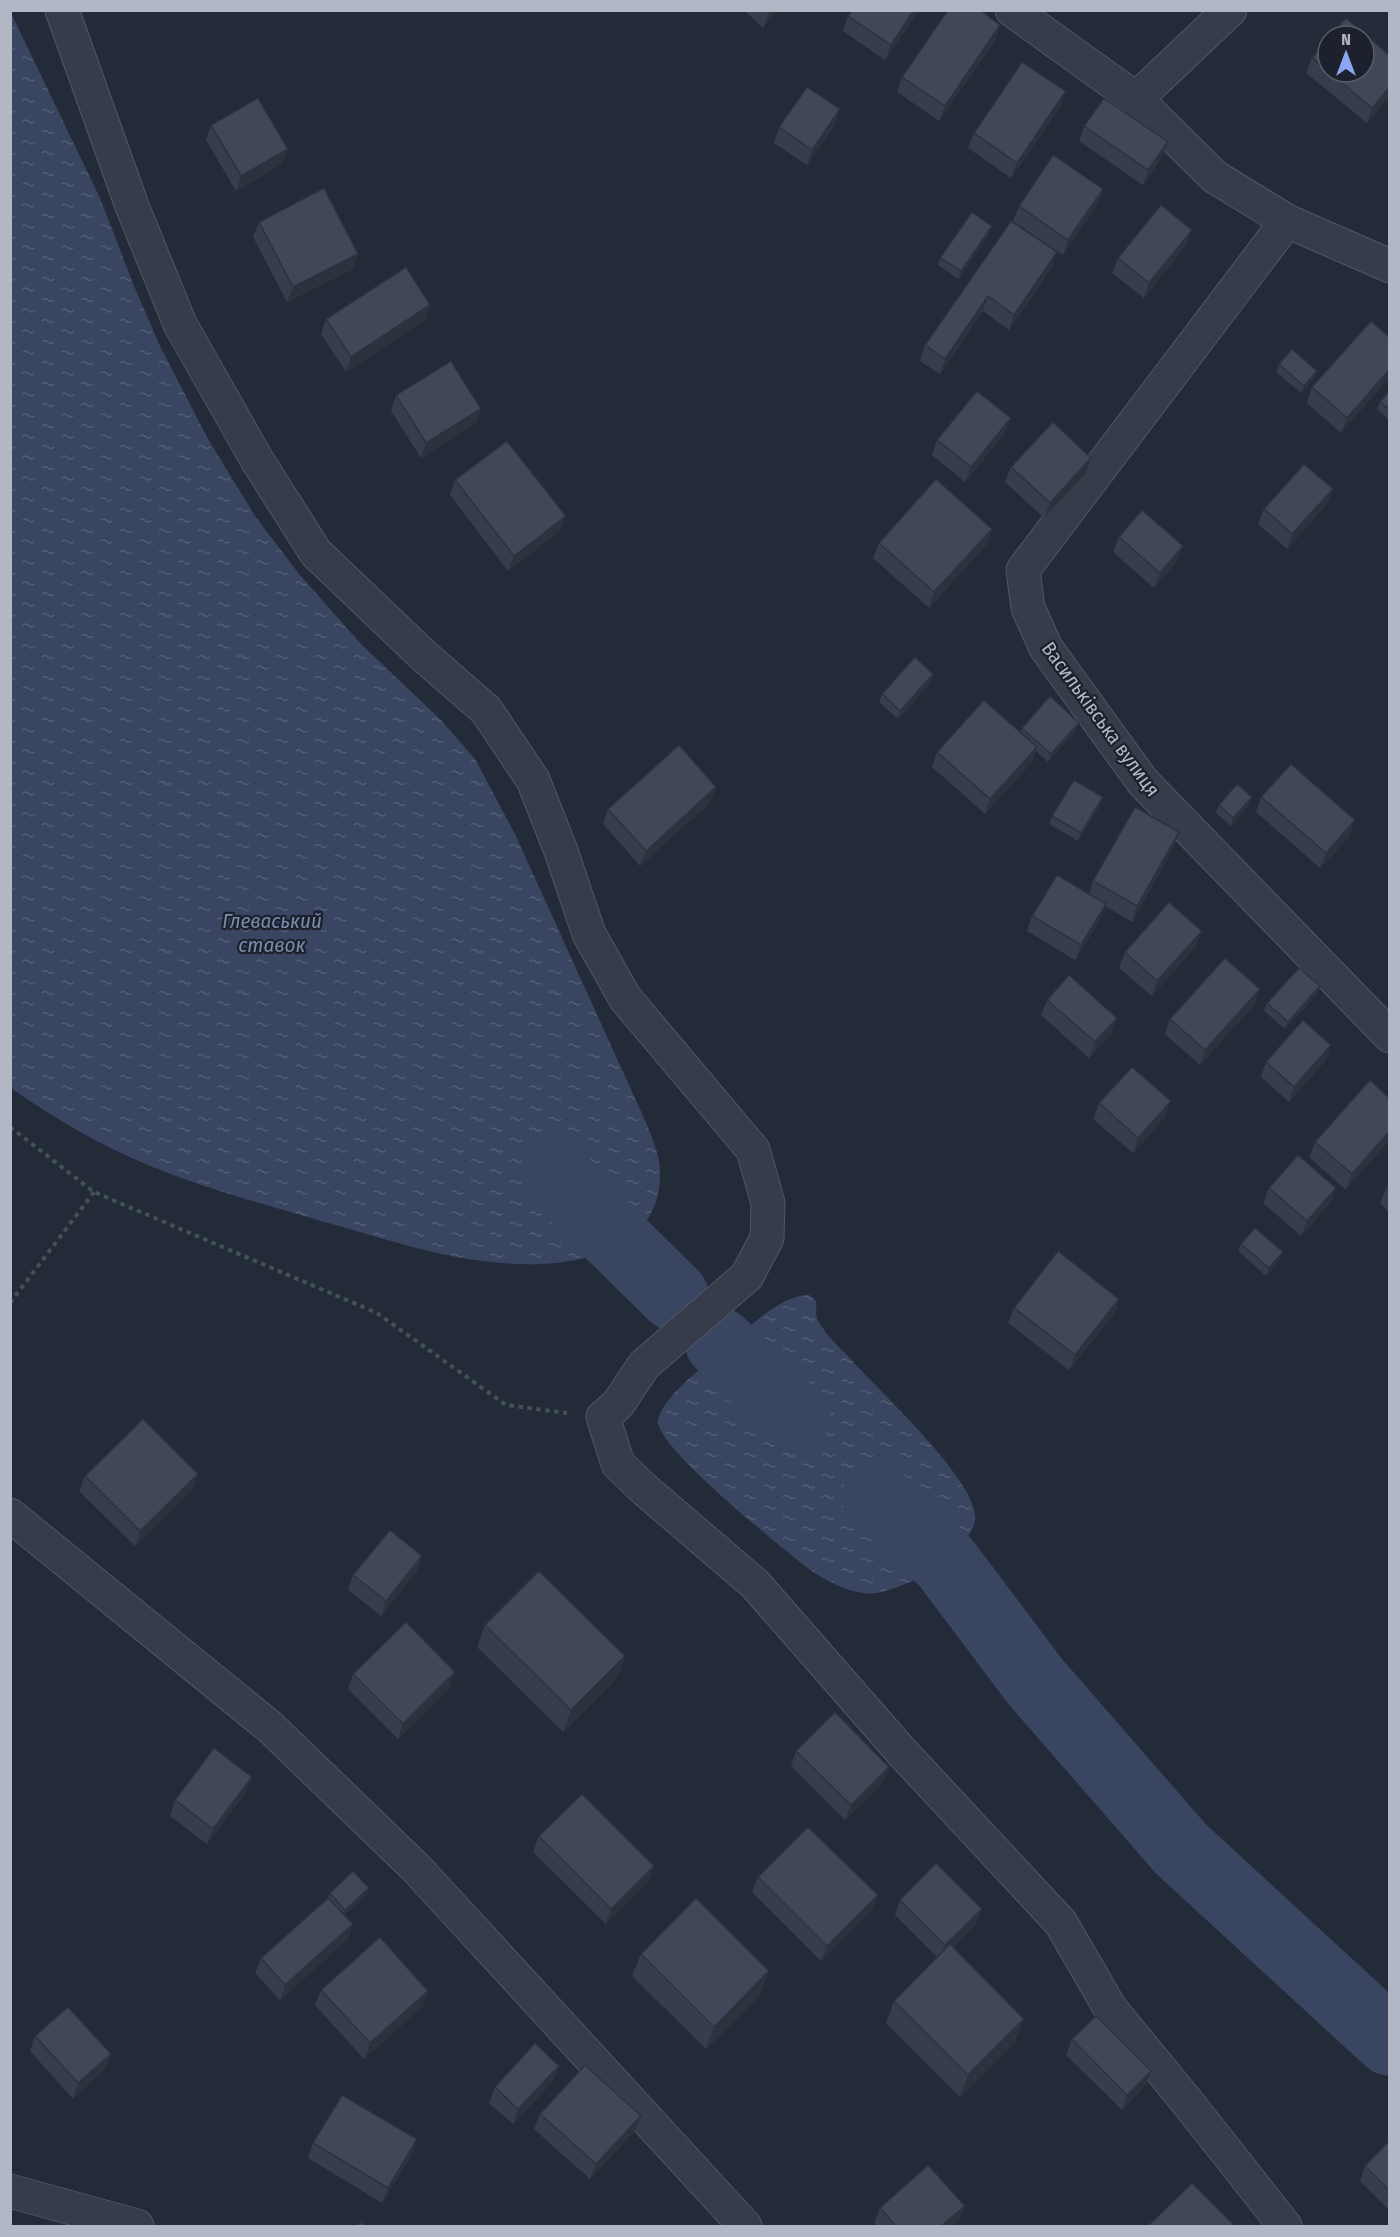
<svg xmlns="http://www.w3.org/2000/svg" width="1400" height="2237" viewBox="0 0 1400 2237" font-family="'Fira Sans Condensed',sans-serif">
<defs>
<pattern id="water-ripples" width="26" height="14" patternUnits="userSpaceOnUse" patternTransform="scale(1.5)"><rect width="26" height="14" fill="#394561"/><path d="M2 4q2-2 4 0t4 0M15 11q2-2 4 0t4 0" fill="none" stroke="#535e76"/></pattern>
</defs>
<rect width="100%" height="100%" fill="#232a38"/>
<g fill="url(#water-ripples)">
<path d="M10,11L100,198L134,286L159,344L208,439L255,516L299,574L361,644L441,720L475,759L515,834L643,1116C650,1133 660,1153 660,1172C662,1256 566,1269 502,1263C445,1259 389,1240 335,1225C274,1207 212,1191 153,1167C103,1147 55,1119 11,1088Z"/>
<path d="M809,1295L816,1301C817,1306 815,1313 817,1318C823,1332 836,1344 846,1354C873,1386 981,1482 975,1521C974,1527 970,1533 967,1538C948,1567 921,1579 889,1590C862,1600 836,1586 813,1572C789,1554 653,1445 658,1420C663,1396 704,1366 723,1351C745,1332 778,1295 809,1295Z"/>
</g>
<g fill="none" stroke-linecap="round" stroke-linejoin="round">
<g stroke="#394561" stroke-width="70">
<path d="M556,1173L593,1216L674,1296"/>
<path d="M720,1343L795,1417"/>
<path d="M877,1497L946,1563L1034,1680L1181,1849L1390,2041"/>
</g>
<defs>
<g id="street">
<path d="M62,10L132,206L180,324L257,460L316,553L424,656L486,710L533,780L561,851L589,934L625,998L753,1150L768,1203L767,1238L747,1276L644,1365L618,1404L603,1417L618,1464L644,1489L755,1584L901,1751L1061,1923L1110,2008L1188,2103L1285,2226"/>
<path d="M1012,10L1136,99L1215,177L1287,221L1390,266"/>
<path d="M1136,99L1230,10"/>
<path d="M1287,221L1023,570L1028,608L1046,648L1143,782L1390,1036"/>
<path d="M10,1515L270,1727L417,1869L745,2226"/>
<path d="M10,2191L137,2226"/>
</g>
</defs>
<use href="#street" stroke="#515764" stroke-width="35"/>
<g stroke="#425257" stroke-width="4" stroke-dasharray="4.5 4.5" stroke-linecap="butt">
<path d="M10,1127L94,1192L377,1313L506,1405L567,1413"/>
<path d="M10,1303L94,1192"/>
</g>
<use href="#street" stroke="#363c49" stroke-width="33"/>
</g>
<g fill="#363d4c">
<path d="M744,10H778L763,28Z"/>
<path d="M919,10L885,60L843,31L848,16Z"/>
<path d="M1000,25L995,40L939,121L897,92L902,77Z"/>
<path d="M1328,39V72H1364L1389,97L1367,123L1306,73L1312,58Z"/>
<path d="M1061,106L1011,178L968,148L974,133Z"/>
<path d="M835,124L807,165L774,143L779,127Z"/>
<path d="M211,125L282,164L236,191L206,140Z"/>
<path d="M1084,126L1162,157L1143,185L1079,141Z"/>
<path d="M1103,189L1098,204L1063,255L1013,221L1019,206Z"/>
<path d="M1011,221L1052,267L1009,330L983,311L940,374L920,361L925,345Z"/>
<path d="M259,222L358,254L353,269L287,302L253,237Z"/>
<path d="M989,234L958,279L938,265L940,258Z"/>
<path d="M1186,245L1144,298L1112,273L1118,258Z"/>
<path d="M326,319L425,320L346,372L321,334Z"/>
<path d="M1389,337L1341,433L1307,403L1312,387Z"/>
<path d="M1279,364L1314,379L1301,393L1276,372Z"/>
<path d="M1389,391V420L1377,409L1380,402Z"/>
<path d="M396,395L481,409L475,424L421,458L391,411Z"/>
<path d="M1005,433L965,482L932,455L937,440Z"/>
<path d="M1011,467L1086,473L1044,518L1005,482Z"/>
<path d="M455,480L560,531L508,571L450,495Z"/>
<path d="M1333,489L1327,504L1287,549L1258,524L1264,509Z"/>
<path d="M1119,537L1177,561L1154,588L1113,552Z"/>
<path d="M879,543L987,544L929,608L873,558Z"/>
<path d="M933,674L931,682L898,719L879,702L882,694Z"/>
<path d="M1079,723L1076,730L1048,762L1036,751L1031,763L985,814L932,767L937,752L1020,733L1022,728Z"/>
<path d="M1261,797L1350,836L1320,868L1256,812Z"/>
<path d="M711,802L640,866L603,824L608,809Z"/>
<path d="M1100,805L1078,841L1049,824L1052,816Z"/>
<path d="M1219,805H1249L1231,826L1216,813Z"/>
<path d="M1174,847L1132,922L1105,906L1100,920L1075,960L1027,931L1032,916L1089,894L1093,881Z"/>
<path d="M1202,931L1196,946L1152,996L1119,968L1125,952Z"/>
<path d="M1320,986L1317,994L1285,1029L1264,1011L1267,1003Z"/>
<path d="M1047,1000L1112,1033L1089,1058L1041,1015Z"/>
<path d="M1255,1004L1200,1065L1165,1034L1170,1019Z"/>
<path d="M1326,1060L1289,1102L1261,1077L1266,1062Z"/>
<path d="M1389,1098L1346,1190L1309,1157L1315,1142Z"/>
<path d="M1099,1103L1165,1117L1133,1153L1093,1119Z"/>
<path d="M1389,1184V1212L1380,1203L1386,1188Z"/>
<path d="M1269,1188H1336L1330,1203L1301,1236L1263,1203Z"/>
<path d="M1241,1244L1280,1260L1266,1276L1238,1251Z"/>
<path d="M1119,1299L1114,1314L1069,1370L1008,1323L1014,1308Z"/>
<path d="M198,1474L192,1489L135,1546L79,1491L85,1476Z"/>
<path d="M422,1556L417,1571L381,1616L348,1590L353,1575Z"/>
<path d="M485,1625L625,1656L617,1678L563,1732L477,1647Z"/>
<path d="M353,1674L450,1687L398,1739L348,1689Z"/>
<path d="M796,1751L889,1767L883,1782L845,1820L791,1766Z"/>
<path d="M252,1777L246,1792L207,1844L170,1816L175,1800Z"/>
<path d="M539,1836L654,1866L648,1881L606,1924L533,1852Z"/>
<path d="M758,1877L872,1910L821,1961L752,1892Z"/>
<path d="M369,1888L366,1896L344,1915L353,1924L347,1940L280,2000L255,1973L261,1958L328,1898L330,1893Z"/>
<path d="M900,1900L982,1909L976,1924L953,1947L1016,2041L960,2097L886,2023L894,2001L937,1957L895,1915Z"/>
<path d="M641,1954L761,1994L706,2049L632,1976Z"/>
<path d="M321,1990L428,1991L423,2006L364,2059L315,2005Z"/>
<path d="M35,2036L111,2054L105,2069L73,2099L30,2051Z"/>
<path d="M1072,2039L1151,2071L1145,2086L1122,2110L1066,2055Z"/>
<path d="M559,2066L553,2081L513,2124L489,2103L495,2087Z"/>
<path d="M540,2114L641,2116L635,2131L590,2179L534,2129Z"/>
<path d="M1389,2141V2210L1360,2181L1365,2166Z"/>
<path d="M313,2143L412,2154L382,2203L308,2158Z"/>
<path d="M965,2206L959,2221L953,2226H877L874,2223L880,2208Z"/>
</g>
<g fill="#2c323e">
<path d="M770,10H778L763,28L769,12Z"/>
<path d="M914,10H919L885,60L891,45Z"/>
<path d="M1000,25L995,40L939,121L945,106Z"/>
<path d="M1389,88V97L1367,123L1372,108Z"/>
<path d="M1066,91L1061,106L1011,178L1017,163Z"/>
<path d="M840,109L835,124L807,165L812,150Z"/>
<path d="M1168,142L1162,157L1143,185L1148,170Z"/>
<path d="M288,149L282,164L236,191L241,176Z"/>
<path d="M1103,189L1098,204L1063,255L1068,240Z"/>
<path d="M992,226L989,234L958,279L961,271Z"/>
<path d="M1192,230L1186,245L1144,298L1149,283Z"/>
<path d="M1057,252L1052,267L1009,330L1014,315Z"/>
<path d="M358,254L353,269L287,302L293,287Z"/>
<path d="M988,296L983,311L940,374L945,359Z"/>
<path d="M430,305L425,320L346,372L351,357Z"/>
<path d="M1389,370V379L1341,433L1347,418Z"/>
<path d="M1317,371L1314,379L1301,393L1304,386Z"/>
<path d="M481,409L475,424L421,458L426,443Z"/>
<path d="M1011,418L1005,433L965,482L971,467Z"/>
<path d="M1091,458L1086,473L1044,518L1050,503Z"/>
<path d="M1333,489L1327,504L1287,549L1292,534Z"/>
<path d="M566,516L560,531L508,571L514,556Z"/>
<path d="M992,529L987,544L929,608L934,592Z"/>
<path d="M1183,546L1177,561L1154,588L1160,573Z"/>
<path d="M933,674L931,682L898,719L900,711Z"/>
<path d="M1079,723L1076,730L1048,762L1051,754Z"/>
<path d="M1037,747L1031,763L985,814L990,799Z"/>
<path d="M716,787L711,802L640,866L646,851Z"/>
<path d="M1103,797L1100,805L1078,841L1081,833Z"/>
<path d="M1252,797L1249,805L1231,826L1233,818Z"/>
<path d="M1355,820L1350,836L1320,868L1326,853Z"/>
<path d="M1179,832L1174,847L1132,922L1137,906Z"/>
<path d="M1106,904L1100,920L1075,960L1081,945Z"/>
<path d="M1202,931L1196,946L1152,996L1157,981Z"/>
<path d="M1320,986L1317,994L1285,1029L1288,1022Z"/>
<path d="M1260,989L1255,1004L1200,1065L1205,1050Z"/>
<path d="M1117,1018L1112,1033L1089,1058L1095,1042Z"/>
<path d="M1331,1045L1326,1060L1289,1102L1294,1087Z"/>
<path d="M1171,1101L1165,1117L1133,1153L1138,1138Z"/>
<path d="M1389,1132V1141L1346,1190L1352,1174Z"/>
<path d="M1336,1188L1330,1203L1301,1236L1307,1221Z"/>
<path d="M1283,1252L1280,1260L1266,1276L1269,1268Z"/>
<path d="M1119,1299L1114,1314L1069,1370L1075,1355Z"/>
<path d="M198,1474L192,1489L135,1546L140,1531Z"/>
<path d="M422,1556L417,1571L381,1616L386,1601Z"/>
<path d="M625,1656L617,1678L563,1732L571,1710Z"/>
<path d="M455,1672L450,1687L398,1739L403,1724Z"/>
<path d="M889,1767L883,1782L845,1820L851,1805Z"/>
<path d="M252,1777L246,1792L207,1844L213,1829Z"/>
<path d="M654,1866L648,1881L606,1924L611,1909Z"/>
<path d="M369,1888L366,1896L342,1917L345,1910Z"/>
<path d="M878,1895L872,1910L821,1961L827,1946Z"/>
<path d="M982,1909L976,1924L940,1960L945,1945Z"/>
<path d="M353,1924L347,1940L280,2000L285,1985Z"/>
<path d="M769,1971L761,1994L706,2049L714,2027Z"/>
<path d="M428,1991L423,2006L364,2059L370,2043Z"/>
<path d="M1024,2019L1016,2041L960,2097L968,2075Z"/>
<path d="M111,2054L105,2069L73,2099L78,2083Z"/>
<path d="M559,2066L553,2081L513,2124L518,2109Z"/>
<path d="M1151,2071L1145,2086L1122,2110L1127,2095Z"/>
<path d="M641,2116L635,2131L590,2179L596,2164Z"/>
<path d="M417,2139L412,2154L382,2203L388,2188Z"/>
<path d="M965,2206L959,2221L953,2226H941Z"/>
</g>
<g fill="#3f4758" stroke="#2c323e" stroke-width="1.5">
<path d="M852,10H914L891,45L848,16Z"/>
<path d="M948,10H980L1000,25L945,106L902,77Z"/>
<path d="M1346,18L1389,55V88L1372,108L1329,72H1364V36H1330Z"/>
<path d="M1328,39V71L1312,58Z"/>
<path d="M1022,62L1066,91L1017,163L974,133Z"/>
<path d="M807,87L840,109L812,150L779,127Z"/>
<path d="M258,98L288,149L241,176L211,125Z"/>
<path d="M1104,98L1168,142L1148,170L1084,126Z"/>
<path d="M1053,155L1103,189L1068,240L1019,206Z"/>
<path d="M324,188L358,254L293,287L259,222Z"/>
<path d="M1161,205L1192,230L1149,283L1118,258Z"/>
<path d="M972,212L992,226L961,271L940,258Z"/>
<path d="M1011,221L1057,252L1014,315L988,296L945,359L925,345Z"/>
<path d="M406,267L430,305L351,357L326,319Z"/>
<path d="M1371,321L1389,337V370L1347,418L1312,387Z"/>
<path d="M1292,349L1317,371L1304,386L1279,364Z"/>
<path d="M451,361L481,409L426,443L396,395Z"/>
<path d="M977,391L1011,418L971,467L937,440Z"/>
<path d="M1389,391V409L1380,402Z"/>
<path d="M1053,422L1091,458L1050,503L1011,467Z"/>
<path d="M507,441L566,516L514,556L455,480Z"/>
<path d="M1304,464L1333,489L1292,534L1264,509Z"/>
<path d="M936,479L992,529L934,592L879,543Z"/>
<path d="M1142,510L1183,546L1160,573L1119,537Z"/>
<path d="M915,657L933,674L900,711L882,694Z"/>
<path d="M1050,696L1079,723L1051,754L1022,728Z"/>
<path d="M984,700L1037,747L990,799L937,752Z"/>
<path d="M679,745L716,787L646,851L608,809Z"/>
<path d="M1291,764L1355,820L1326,853L1261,797Z"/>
<path d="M1074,780L1103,797L1081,833L1052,816Z"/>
<path d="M1237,784L1252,797L1233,818L1219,805Z"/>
<path d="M1135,807L1179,832L1137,906L1093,881Z"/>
<path d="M1057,875L1106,904L1081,945L1032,916Z"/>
<path d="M1169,902L1202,931L1157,981L1125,952Z"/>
<path d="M1225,958L1260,989L1205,1050L1170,1019Z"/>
<path d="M1299,968L1320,986L1288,1022L1267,1003Z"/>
<path d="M1069,975L1117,1018L1095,1042L1047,1000Z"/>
<path d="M1303,1020L1331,1045L1294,1087L1266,1062Z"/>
<path d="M1132,1067L1171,1101L1138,1138L1099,1103Z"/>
<path d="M1370,1080L1389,1098V1132L1352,1174L1315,1142Z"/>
<path d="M1298,1155L1336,1188L1307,1221L1269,1188Z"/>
<path d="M1389,1184V1192L1386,1188Z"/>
<path d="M1255,1228L1283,1252L1269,1268L1241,1244Z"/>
<path d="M1058,1251L1119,1299L1075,1355L1014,1308Z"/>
<path d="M143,1419L198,1474L140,1531L85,1476Z"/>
<path d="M390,1530L422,1556L386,1601L353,1575Z"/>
<path d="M539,1571L625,1656L571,1710L485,1625Z"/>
<path d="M406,1622L455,1672L403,1724L353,1674Z"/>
<path d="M835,1712L889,1767L851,1805L796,1751Z"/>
<path d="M214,1748L252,1777L213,1829L175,1800Z"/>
<path d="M582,1794L654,1866L611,1909L539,1836Z"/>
<path d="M808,1827L878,1895L827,1946L758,1877Z"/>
<path d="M936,1863L982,1909L945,1945L900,1900Z"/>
<path d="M353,1871L369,1888L345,1910L330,1893Z"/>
<path d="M328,1898L353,1924L285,1985L261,1958Z"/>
<path d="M696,1898L769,1971L714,2027L641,1954Z"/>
<path d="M380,1937L428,1991L370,2043L321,1990Z"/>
<path d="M950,1944L1024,2019L968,2075L894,2001Z"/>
<path d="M68,2007L111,2054L78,2083L35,2036Z"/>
<path d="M1096,2016L1151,2071L1127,2095L1072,2039Z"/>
<path d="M535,2043L559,2066L518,2109L495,2087Z"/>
<path d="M585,2065L641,2116L596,2164L540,2114Z"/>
<path d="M342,2095L417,2139L388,2188L313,2143Z"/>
<path d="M1389,2141V2190L1365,2166Z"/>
<path d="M928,2165L965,2206L941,2226H896L880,2208Z"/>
<path d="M1192,2183L1235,2226H1148Z"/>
<path d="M360,2222L367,2226H357Z"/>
</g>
<g text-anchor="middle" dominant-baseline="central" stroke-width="4.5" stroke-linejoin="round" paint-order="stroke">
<g font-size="20" fill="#b1b7c5" stroke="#1c212d">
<text transform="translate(1101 719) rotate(54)">Васильківська вулиця</text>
</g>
<g font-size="21" font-style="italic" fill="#7b8aab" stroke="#1c212d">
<text x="272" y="921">Глеваський<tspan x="272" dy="24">ставок</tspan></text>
</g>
</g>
<rect width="1400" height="2237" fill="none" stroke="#b1b7c5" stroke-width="24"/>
<g transform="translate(1346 54)"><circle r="28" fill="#1c212d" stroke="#585d6a" stroke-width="1.5"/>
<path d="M0-4.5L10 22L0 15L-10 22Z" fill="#8aa6f1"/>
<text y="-9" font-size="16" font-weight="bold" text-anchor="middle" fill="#b1b7c5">N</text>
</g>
</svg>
